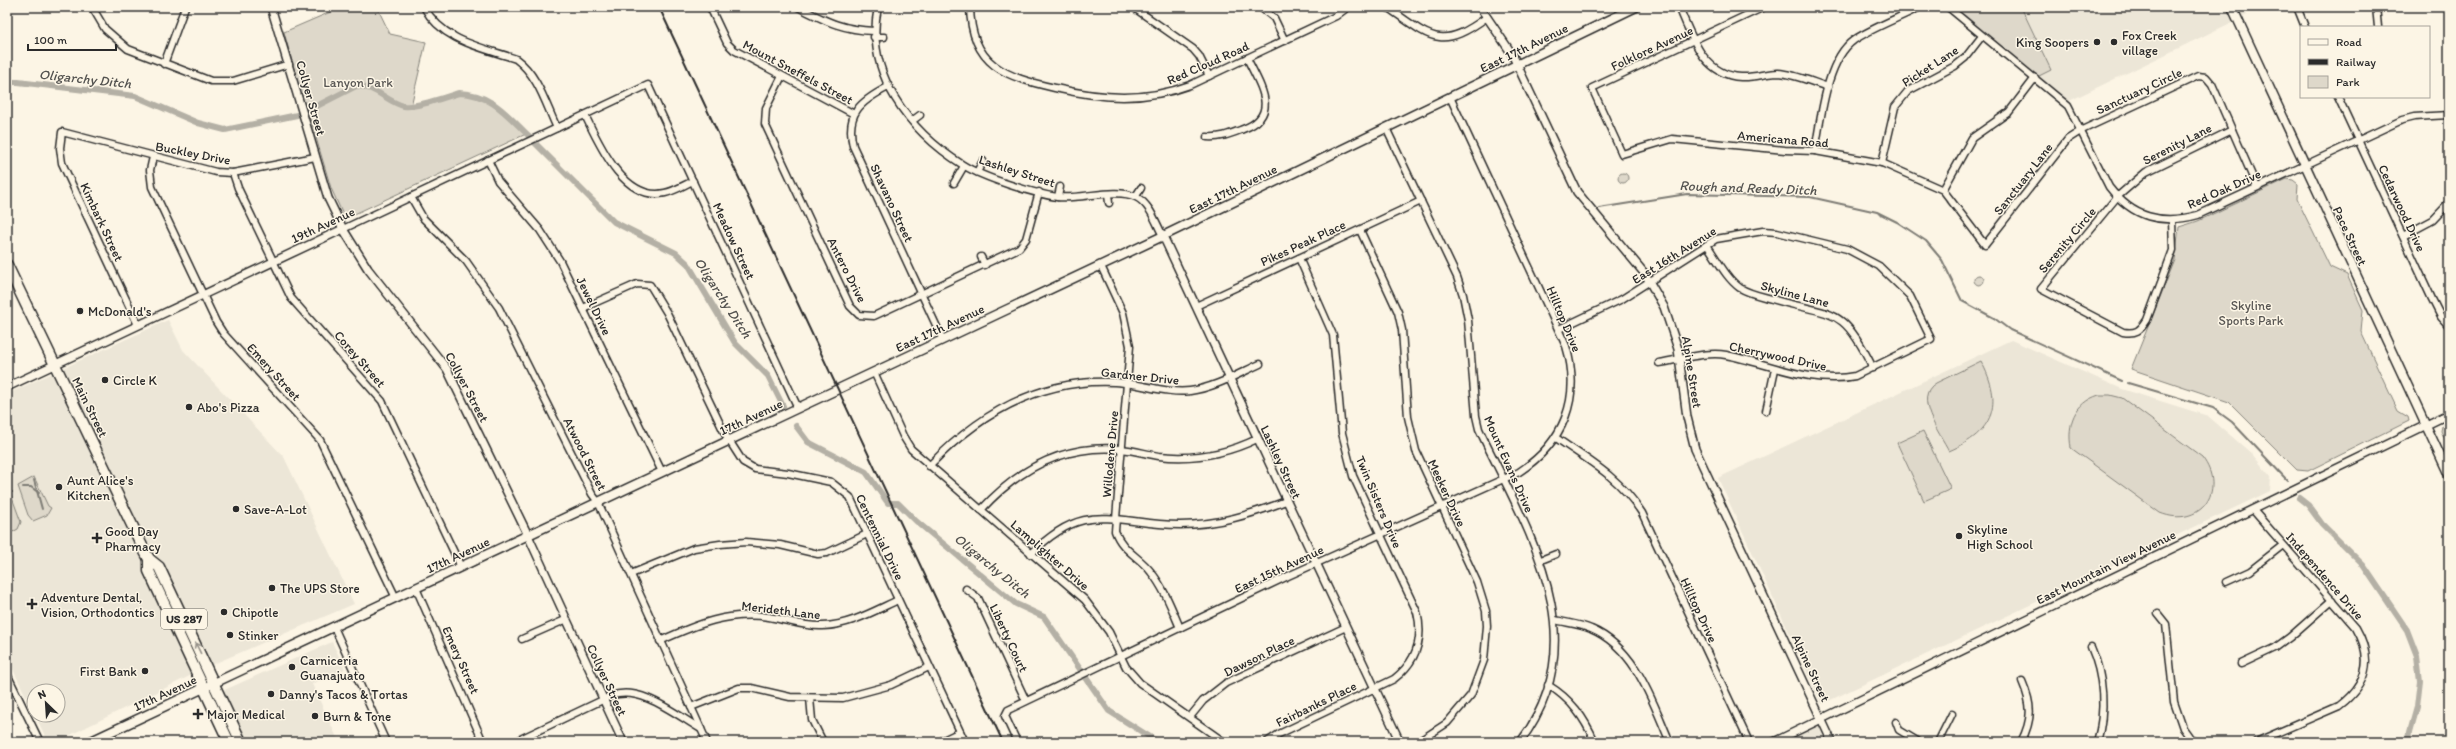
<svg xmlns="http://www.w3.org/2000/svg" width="2456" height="749" viewBox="0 0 2456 749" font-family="Itim,sans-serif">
<rect width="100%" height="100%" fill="#fcf5e5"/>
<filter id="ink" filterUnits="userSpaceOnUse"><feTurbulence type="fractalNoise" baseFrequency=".025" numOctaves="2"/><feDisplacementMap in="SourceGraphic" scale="8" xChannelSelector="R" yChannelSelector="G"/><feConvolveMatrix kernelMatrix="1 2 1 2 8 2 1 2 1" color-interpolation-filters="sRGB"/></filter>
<g filter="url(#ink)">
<g fill="#ece6d7">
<path d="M2021,7H2243L2247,15L2065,103L2035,78L2051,70Z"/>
<path d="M168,320L183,350L284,457L354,604L218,662L56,742H48L35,715H58V691H34V713L7,657V394Z"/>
<path d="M2011,340L2122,389L2208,416L2252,454L2271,477L2270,491L1822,704L1718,478Z"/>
<path d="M332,642L345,669L312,684L339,742H243L220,692Z"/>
<path d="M1821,719L1832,742H1774Z"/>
</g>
<g fill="#ded8ca" stroke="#84827a">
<path d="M342,7H377L390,34L426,42L411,106C439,98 468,85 495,103C507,111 517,124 526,134L348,217H344L331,188L311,121L306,113L284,32Z"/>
<path d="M1948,7H2021L2051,70L2035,78Z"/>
<circle cx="1623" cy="178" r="5"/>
<path d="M2287,179L2293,180L2298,184L2297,199L2330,267L2347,275L2363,310L2361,332L2398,411L2408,417L2409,421L2308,471L2297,470L2229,402L2131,369L2175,260L2179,227L2198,221Z"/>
<circle cx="1979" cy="280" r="5"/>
<path d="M1981,361C2004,404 1994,432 1949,451C1940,433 1912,397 1936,383Z"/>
<path d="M2099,395H2110L2122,398L2202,457C2228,491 2200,529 2160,513L2071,448C2067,424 2074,403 2099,395Z"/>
<path d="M2449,421V448L2441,431L2442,426Z"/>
<path d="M1923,431L1951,489L1924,501L1897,443Z"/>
<path d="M34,477L48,506L51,508L47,515L33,521L28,515L18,486Z"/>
<path d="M7,484L21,522L18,529L7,535Z"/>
</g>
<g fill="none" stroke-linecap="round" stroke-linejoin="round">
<g stroke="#7d7b74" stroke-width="2">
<path d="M1599,208L1687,194L1810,197L1877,212L1897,222L1926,241L1942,260L1962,301L1994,318L2010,330L2122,381"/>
<path d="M2128,383L2213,408L2232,422L2287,480"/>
<path d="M34,480L42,509"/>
<path d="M23,487H31L39,493"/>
<path d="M8,493L12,492"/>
</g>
<g stroke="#b4b0a5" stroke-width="6">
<path d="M7,82H18L135,96L198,123L225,130L297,115"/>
<path d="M307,111L356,86C375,85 387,102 404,106C417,108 445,97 459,93C492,94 507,115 529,136"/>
<path d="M535,143L614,222L676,253L688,264L735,343L768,376L783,406"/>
<path d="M796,426L808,442L866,472L888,503H898L916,521L1016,604L1044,617L1109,711L1158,742"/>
<path d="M2299,498L2308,505L2322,524L2363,565L2407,630L2417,656L2420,681L2417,707L2410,732L2409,742"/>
</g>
<defs>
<g id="minor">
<path d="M92,7L105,29L128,49L211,81H233L289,64"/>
<path d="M424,7C443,42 482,47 516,59C538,75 546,105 557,128"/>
<path d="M710,7L727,43L734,50L854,114"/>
<path d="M798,7C826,21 842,30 874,31"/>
<path d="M878,7C864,73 909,131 963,165C984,178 1032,193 1057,197C1080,200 1116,187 1136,197C1150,204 1156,223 1163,236"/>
<path d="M970,7C971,66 1006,77 1055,88C1103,99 1144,102 1190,85L1336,16L1348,7"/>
<path d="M1133,7L1193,49L1199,56L1209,76"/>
<path d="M1260,7L1274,18L1285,41"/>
<path d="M1387,7C1430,37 1440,52 1487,17"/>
<path d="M1679,7C1692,37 1703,75 1741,77C1754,78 1766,73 1778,73C1795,74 1812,82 1828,87"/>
<path d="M1764,7L1592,88L1622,154L1672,139L1785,150L1815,151L1882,163L1943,190L1985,245L2068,139L2082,130L2198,76L2206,77L2212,84L2257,187"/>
<path d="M1948,7L2068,106L2109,187C2133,218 2161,225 2198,215L2402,120L2414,117L2449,115"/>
<path d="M2297,7L2305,27"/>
<path d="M2376,7L2378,27"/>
<path d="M874,37H884"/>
<path d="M164,64L185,7"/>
<path d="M782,76L766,108L765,124L850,306L859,315L874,316L1019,248L1026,239L1039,192"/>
<path d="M888,87C861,101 845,113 853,146L943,340"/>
<path d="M2338,97L2432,299L2441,317L2449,326"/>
<path d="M585,115C599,144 624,202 665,193C675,191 684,185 693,181"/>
<path d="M912,121L920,115"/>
<path d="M1386,128L1457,277L1463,295L1468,320L1476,416L1479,429C1526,528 1599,638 1520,742"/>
<path d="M1207,137C1221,138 1230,134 1243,129C1282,115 1259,84 1247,58"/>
<path d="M1815,151C1821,119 1826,60 1854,40C1874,27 1899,18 1920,7"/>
<path d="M153,157L150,170L152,187L216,322L223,333L320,440L396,598"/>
<path d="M488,160L498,181L540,230L560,261L662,472"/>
<path d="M1882,163L1895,107L1908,91L1955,66L1965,58L1982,36"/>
<path d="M977,172L983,161"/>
<path d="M233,173L238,188L291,298L382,401L461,567"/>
<path d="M954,183L964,166"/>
<path d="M1943,190L1972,138L2009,112L2035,78"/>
<path d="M1108,195L1109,203"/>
<path d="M1136,196L1141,188"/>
<path d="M411,197L423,218L466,261L499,308L592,494L598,502L707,742"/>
<path d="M1058,197L1060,187"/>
<path d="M2172,221L2173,250L2147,320C2140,331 2136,334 2123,332L2041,289L2117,197L2146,172L2232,130"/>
<path d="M343,229L648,85L798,408"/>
<path d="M1360,230L1398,312L1402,330L1408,417L1416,451L1477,582L1486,611L1487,626L1484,660L1471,695L1447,723L1418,742"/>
<path d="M2403,236L2433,220L2449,203"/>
<path d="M1707,245C1717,259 1726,278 1740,288C1750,294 1761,296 1772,299C1833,317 1842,304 1873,368"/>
<path d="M981,257L985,265"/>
<path d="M1101,266L1123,313L1130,346L1115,531C1122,551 1139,556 1151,572C1164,588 1172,609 1180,628"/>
<path d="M1196,306L1421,201"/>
<path d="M583,308L637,284L650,285L667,313L725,434L743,462L755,469L788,473L831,482L850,497L965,742"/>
<path d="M138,325L62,163L60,148L62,132L216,172L233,173L315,157"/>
<path d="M1559,329L1622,299L1716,239L1763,231L1777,232L1847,249L1879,266L1910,296L1931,339L1855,376C1812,385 1768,363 1726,355C1706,351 1680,360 1659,363"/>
<path d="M874,372L903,436L911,449L1085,600L1109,632L1126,667L1140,683L1224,742"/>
<path d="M1766,411L1775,369"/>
<path d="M1556,438C1590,461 1620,478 1642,513L1749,742"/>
<path d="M929,466C979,414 1041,378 1115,382C1140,383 1166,394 1190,391C1214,388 1238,374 1260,364"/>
<path d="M981,510C1018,469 1063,444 1120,449C1134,450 1146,454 1159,456C1194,460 1226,454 1257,439"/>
<path d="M2253,510L2356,628C2374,659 2367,685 2339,706L2256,742"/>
<path d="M1031,554C1087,497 1114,525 1180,525C1218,525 1252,514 1286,501"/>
<path d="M1541,560L1556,554"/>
<path d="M631,574L694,548L720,544L746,542L780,545L818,554L827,553L867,534"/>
<path d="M2226,582L2250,571L2283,545"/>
<path d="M416,588L483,742"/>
<path d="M966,589L978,598L1026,701"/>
<path d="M2158,614L2166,624L2174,702L2183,728L2193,742"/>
<path d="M1555,620C1567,623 1580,624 1591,629C1636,648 1652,701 1670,742"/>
<path d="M334,627L386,742"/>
<path d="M522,639L565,620"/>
<path d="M660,641C697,624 729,611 769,617C788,620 804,627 823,626C850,625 874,611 898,600"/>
<path d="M2091,647C2104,676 2106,711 2097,742"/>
<path d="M2241,664L2275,648L2290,637L2332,600"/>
<path d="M7,674L40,742"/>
<path d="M1548,685C1571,699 1584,717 1595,742"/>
<path d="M810,698L812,720L823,742"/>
<path d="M691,707L739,688H751L790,697L843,698L891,685L929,667"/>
<path d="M1190,717L1203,701L1226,683L1346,627"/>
<path d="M1896,722L1899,730L1919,742"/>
<path d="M514,742L611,696C641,685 675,714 701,729"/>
<path d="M939,742L960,732"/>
<path d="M1017,742L1005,716L1008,710L1288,576L1519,472C1563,443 1582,399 1566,346L1450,97"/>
<path d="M1267,742L1279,734L1394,679C1416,662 1424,640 1417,612L1353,476L1342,433L1333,335L1299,258"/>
<path d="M1938,742L1952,714"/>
<path d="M2021,742C2033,719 2032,704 2022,681"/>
</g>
<g id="tertiary">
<path d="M271,7L328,198L343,229L368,269L447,369L525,529L623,742"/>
<path d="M1480,7L1512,54L1577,192L1645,274L1664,307L1678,349L1687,417L1695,449L1832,742"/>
<path d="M1163,236L1400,742"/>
<path d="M7,387L343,229"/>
<path d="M1774,742L2449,414"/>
</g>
<g id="secondary">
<path d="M2232,7L2449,475"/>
<path d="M89,742L1163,236L1636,7"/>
</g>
<g id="trunk">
<path d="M7,265L143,548L149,559L159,567L241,742"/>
<path d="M149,559V571L229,742"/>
</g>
</defs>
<use href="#minor" stroke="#2b2b2b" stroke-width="9"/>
<use href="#tertiary" stroke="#2b2b2b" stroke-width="10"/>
<use href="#secondary" stroke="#2b2b2b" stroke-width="11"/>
<use href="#trunk" stroke="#2b2b2b" stroke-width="13"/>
<use href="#minor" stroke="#fcf5e5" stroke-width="6"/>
<use href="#tertiary" stroke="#fcf5e5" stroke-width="7"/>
<use href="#secondary" stroke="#fcf5e5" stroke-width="8"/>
<use href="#trunk" stroke="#fcf5e5" stroke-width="10"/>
<path stroke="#2b2b2b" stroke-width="2" d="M659,7L1003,742"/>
</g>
<defs><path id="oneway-shaft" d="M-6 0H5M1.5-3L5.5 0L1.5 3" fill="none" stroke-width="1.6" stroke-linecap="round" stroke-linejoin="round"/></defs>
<use stroke="#949088" href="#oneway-shaft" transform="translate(198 648) rotate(-116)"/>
</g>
<g fill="#2b2b2b" stroke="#fcf5e5" stroke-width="1.5">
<circle cx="2097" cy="42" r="4"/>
<circle cx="2114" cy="42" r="4"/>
<circle cx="80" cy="311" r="4"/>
<circle cx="105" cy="380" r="4"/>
<circle cx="189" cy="407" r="4"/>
<circle cx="59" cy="487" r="4"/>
<circle cx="236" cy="509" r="4"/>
<circle cx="1959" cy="536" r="4"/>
<path d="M95 532h4v4h4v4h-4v4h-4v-4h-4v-4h4z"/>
<circle cx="272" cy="588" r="4"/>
<path d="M30 598h4v4h4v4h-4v4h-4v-4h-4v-4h4z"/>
<circle cx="224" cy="612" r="4"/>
<circle cx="230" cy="635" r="4"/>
<circle cx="292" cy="667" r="4"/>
<circle cx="145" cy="671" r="4"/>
<circle cx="271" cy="694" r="4"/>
<path d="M196 708h4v4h4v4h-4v4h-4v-4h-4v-4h4z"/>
<circle cx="315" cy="716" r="4"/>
</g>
<g text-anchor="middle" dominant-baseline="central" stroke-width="3" stroke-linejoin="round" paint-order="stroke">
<rect fill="#fcf5e5" stroke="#6a6863" stroke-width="1" x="161" y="609" width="46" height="20" rx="3"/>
<g font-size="12" font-weight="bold" fill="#2b2b2b">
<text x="184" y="619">US 287</text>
</g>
<g font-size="13" fill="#2b2b2b" stroke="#fcf5e5" text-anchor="start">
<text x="2122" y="35">Fox Creek<tspan x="2122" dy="15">village</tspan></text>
<text x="2089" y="42" text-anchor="end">King Soopers</text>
<text x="88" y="311">McDonald's</text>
<text x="113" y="380">Circle K</text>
<text x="197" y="407">Abo's Pizza</text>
<text x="67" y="480">Aunt Alice's<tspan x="67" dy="15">Kitchen</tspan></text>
<text x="244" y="509">Save-A-Lot</text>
<text x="1967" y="529">Skyline<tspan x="1967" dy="15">High School</tspan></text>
<text x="105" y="531">Good Day<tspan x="105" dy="15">Pharmacy</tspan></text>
<text x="280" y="588">The UPS Store</text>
<text x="41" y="597">Adventure Dental,<tspan x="41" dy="15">Vision, Orthodontics</tspan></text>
<text x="232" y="612">Chipotle</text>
<text x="238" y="635">Stinker</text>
<text x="300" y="660">Carniceria<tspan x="300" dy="15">Guanajuato</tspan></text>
<text x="137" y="671" text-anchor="end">First Bank</text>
<text x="279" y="694">Danny's Tacos &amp; Tortas</text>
<text x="207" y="714">Major Medical</text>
<text x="323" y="716">Burn &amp; Tone</text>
</g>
<g font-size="13" fill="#2b2b2b" stroke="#fcf5e5">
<text transform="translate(1524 48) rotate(-26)">East 17th Avenue</text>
<text transform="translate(1652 48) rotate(-25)">Folklore Avenue</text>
<text transform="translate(1208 63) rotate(-24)">Red Cloud Road</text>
<text transform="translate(1930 66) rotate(-33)">Picket Lane</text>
<text transform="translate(798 72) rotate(28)">Mount Sneffels Street</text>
<text transform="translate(2139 91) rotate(-25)">Sanctuary Circle</text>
<text transform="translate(311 98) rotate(74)">Collyer Street</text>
<text transform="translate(1783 139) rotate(5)">Americana Road</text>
<text transform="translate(2177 144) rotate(-27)">Serenity Lane</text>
<text transform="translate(193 153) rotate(11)">Buckley Drive</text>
<text transform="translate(1017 171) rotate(18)">Lashley Street</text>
<text transform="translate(2023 179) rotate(-52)">Sanctuary Lane</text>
<text transform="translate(1233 189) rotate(-26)">East 17th Avenue</text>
<text transform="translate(2224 189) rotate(-24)">Red Oak Drive</text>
<text transform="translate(892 203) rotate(65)">Shavano Street</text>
<text transform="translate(2402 208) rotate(65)">Cedarwood Drive</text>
<text transform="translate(102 222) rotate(65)">Kimbark Street</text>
<text transform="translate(323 225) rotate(-25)">19th Avenue</text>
<text transform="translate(2350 236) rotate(65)">Pace Street</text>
<text transform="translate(2067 240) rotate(-50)">Serenity Circle</text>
<text transform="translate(734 241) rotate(65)">Meadow Street</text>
<text transform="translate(1303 243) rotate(-25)">Pikes Peak Place</text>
<text transform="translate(1674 255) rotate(-32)">East 16th Avenue</text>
<text transform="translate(847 270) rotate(63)">Antero Drive</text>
<text transform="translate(1795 294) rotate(15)">Skyline Lane</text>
<text transform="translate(594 306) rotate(64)">Jewel Drive</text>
<text transform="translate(1564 319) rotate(67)">Hilltop Drive</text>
<text transform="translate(940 328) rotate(-25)">East 17th Avenue</text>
<text transform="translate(1778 356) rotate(12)">Cherrywood Drive</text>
<text transform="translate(360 359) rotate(49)">Corey Street</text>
<text transform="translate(274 372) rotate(48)">Emery Street</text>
<text transform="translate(1692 372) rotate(81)">Alpine Street</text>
<text transform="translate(1140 376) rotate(6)">Gardner Drive</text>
<text transform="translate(467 387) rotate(62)">Collyer Street</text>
<text transform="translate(90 407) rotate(64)">Main Street</text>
<text transform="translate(751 417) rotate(-25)">17th Avenue</text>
<text transform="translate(585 454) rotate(63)">Atwood Street</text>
<text transform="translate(1110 454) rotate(-85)">Willodene Drive</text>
<text transform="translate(1281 462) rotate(65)">Lashley Street</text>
<text transform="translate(1509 464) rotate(66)">Mount Evans Drive</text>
<text transform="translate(1447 493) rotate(65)">Meeker Drive</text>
<text transform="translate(1379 502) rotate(67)">Twin Sisters Drive</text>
<text transform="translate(880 537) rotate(64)">Centennial Drive</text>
<text transform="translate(458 555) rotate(-25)">17th Avenue</text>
<text transform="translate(1050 555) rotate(41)">Lamplighter Drive</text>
<text transform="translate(2106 567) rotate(-26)">East Mountain View Avenue</text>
<text transform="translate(1279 569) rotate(-25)">East 15th Avenue</text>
<text transform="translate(2325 576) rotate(49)">Independence Drive</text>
<text transform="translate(781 610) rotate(7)">Merideth Lane</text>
<text transform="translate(1699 610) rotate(65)">Hilltop Drive</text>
<text transform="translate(1009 638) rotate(65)">Liberty Court</text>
<text transform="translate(1259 656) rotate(-26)">Dawson Place</text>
<text transform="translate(461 660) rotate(66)">Emery Street</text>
<text transform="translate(1811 668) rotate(65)">Alpine Street</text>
<text transform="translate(607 680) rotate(65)">Collyer Street</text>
<text transform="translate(165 693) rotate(-25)">17th Avenue</text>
<text transform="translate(1316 704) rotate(-26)">Fairbanks Place</text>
</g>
<g font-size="13" fill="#585653" stroke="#fcf5e5">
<text x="358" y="82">Lanyon Park</text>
<text x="2251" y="305">Skyline<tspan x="2251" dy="15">Sports Park</tspan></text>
</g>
<g font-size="14" font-style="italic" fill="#545350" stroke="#fcf5e5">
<text transform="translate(85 79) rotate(6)">Oligarchy Ditch</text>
<text transform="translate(1748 188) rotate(2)">Rough and Ready Ditch</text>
<text transform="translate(723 298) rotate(57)">Oligarchy Ditch</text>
<text transform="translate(992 566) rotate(39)">Oligarchy Ditch</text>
</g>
</g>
<rect width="2456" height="749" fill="none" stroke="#fcf5e5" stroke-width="24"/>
<rect x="12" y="12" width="2432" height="725" fill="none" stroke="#2b2b2b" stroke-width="1.5" filter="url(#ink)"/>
<rect x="2300" y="26" width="130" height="72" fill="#fcf5e5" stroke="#a8a49b"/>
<rect x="2308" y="39" width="20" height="6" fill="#fcf5e5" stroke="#a8a49b"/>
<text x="2336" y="46" font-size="12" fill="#2b2b2b">Road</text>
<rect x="2308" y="59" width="20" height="6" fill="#2b2b2b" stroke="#a8a49b"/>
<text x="2336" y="66" font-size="12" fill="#2b2b2b">Railway</text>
<rect x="2308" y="76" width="20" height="12" fill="#ded8ca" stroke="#a8a49b"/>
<text x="2336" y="86" font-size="12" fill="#2b2b2b">Park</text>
<g transform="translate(46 703) rotate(335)"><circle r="19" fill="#fcf5e5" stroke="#a8a49b"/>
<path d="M0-3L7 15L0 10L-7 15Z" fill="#2b2b2b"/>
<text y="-6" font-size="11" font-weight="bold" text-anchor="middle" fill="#2b2b2b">N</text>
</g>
<path d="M28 44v6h88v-6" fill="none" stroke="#2b2b2b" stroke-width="2"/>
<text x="34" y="44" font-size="12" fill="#2b2b2b" stroke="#fcf5e5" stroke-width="3" paint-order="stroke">100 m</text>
</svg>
